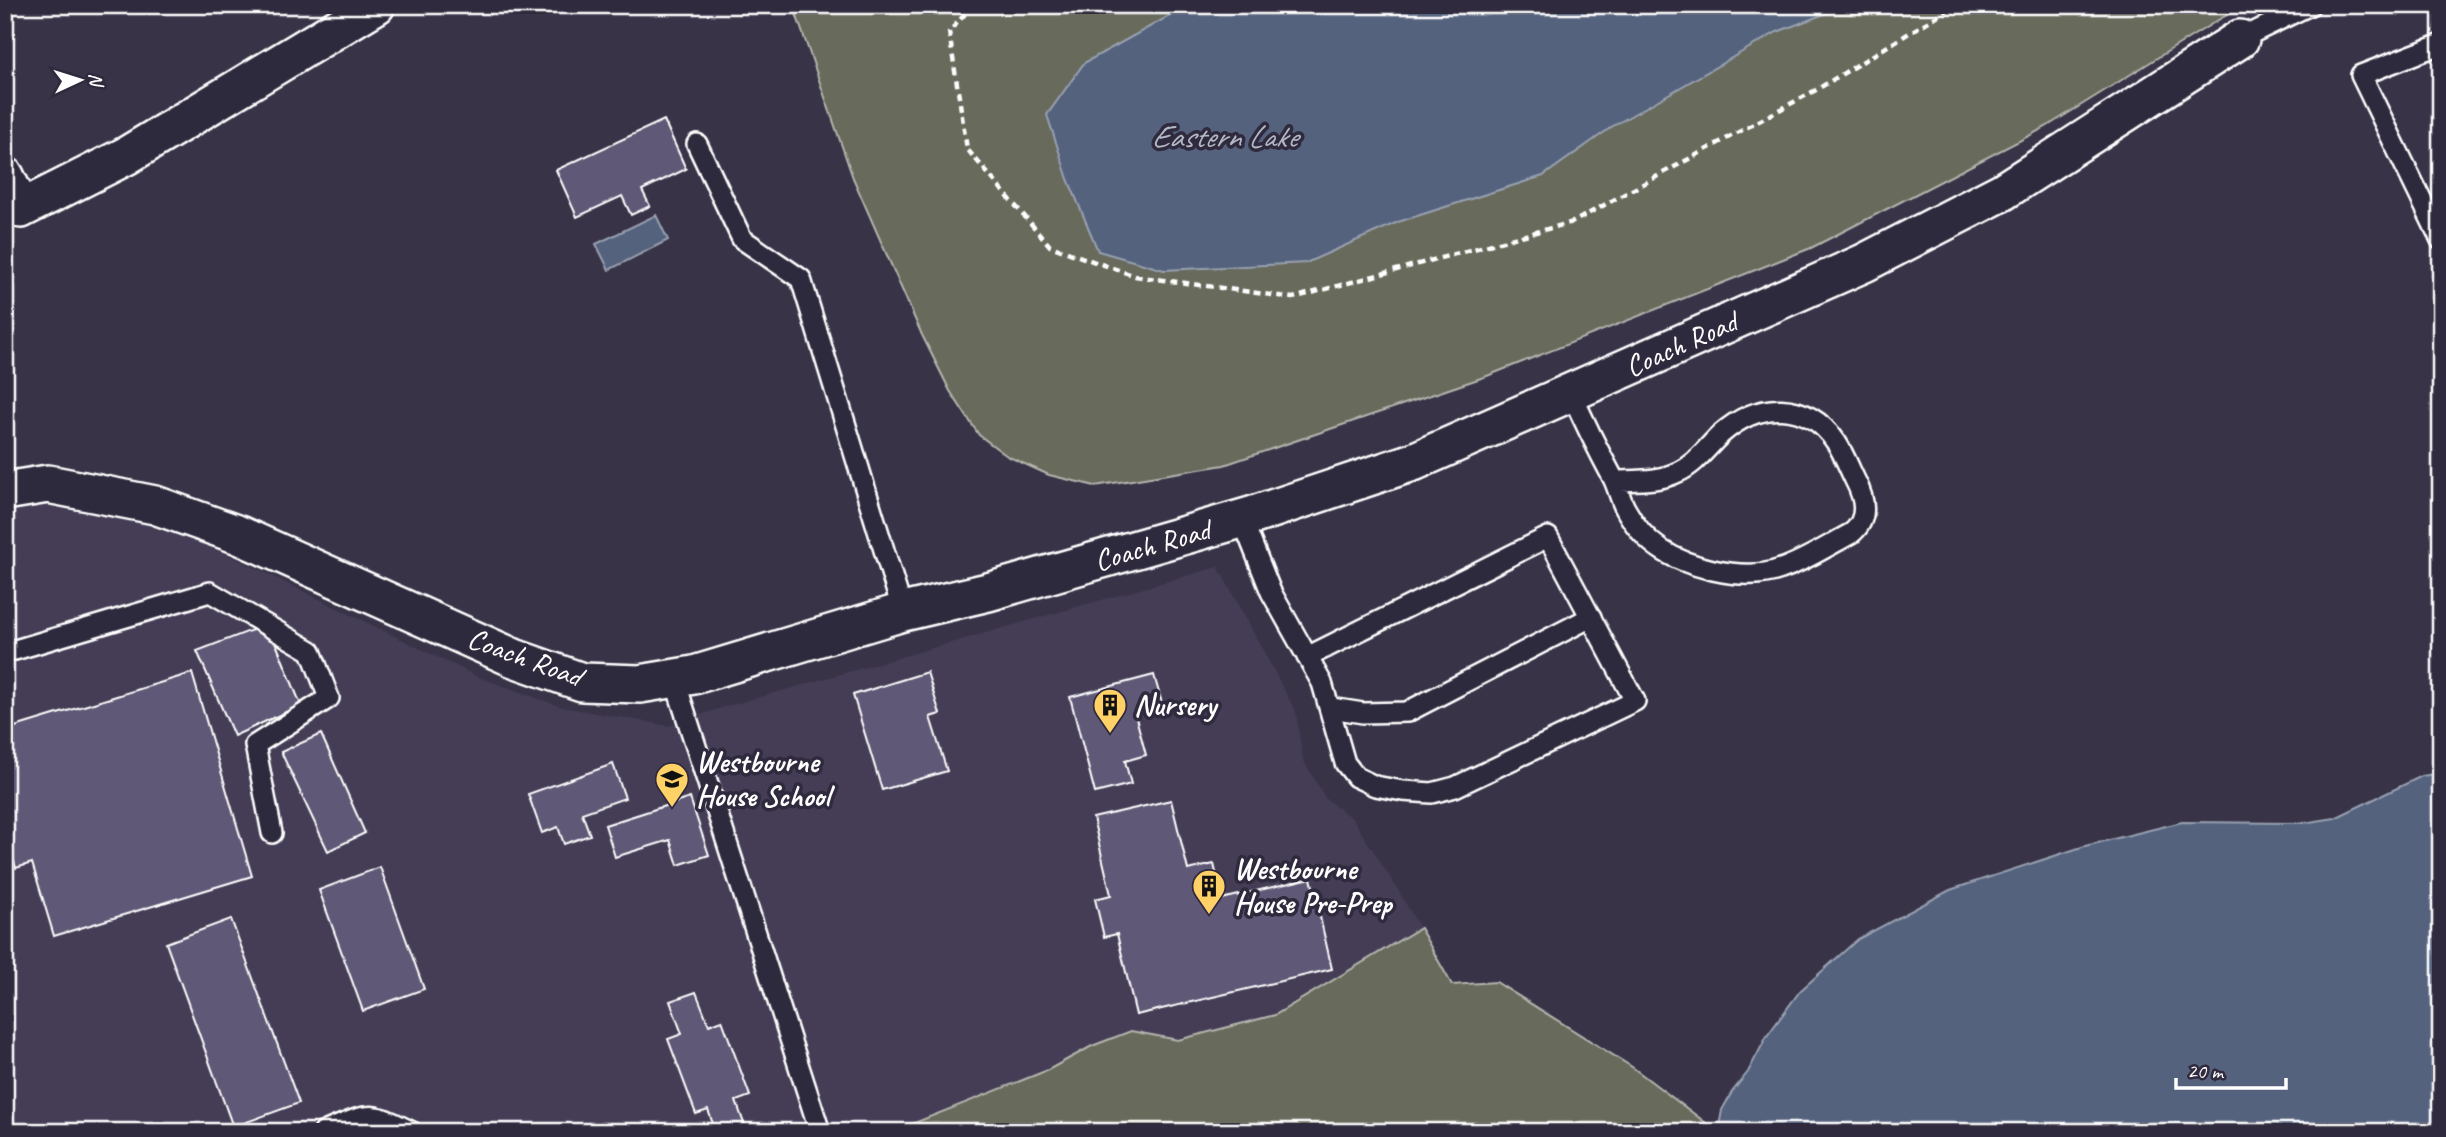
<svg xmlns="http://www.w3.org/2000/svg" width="2446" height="1137" viewBox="0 0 2446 1137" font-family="Caveat,sans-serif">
<rect width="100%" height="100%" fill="#393348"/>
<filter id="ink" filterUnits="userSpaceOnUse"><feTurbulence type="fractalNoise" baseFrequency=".0143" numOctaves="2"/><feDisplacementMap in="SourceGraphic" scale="14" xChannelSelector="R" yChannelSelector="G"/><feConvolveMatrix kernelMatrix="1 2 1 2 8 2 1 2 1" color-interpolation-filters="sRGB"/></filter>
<g filter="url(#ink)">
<path fill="#443e56" d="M68,497L174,528L478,677L562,707L669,726L721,708L1218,567L1296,712L1303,760L1326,799L1353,819L1397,888L1535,1132H5V510Z"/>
<g fill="#686b5c" stroke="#b4b5ae" stroke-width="2">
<path d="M793,5H2247L2223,17L2046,127L1811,248L1487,376L1224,465L1095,486L1049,475L1007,456L979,435L950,391L922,335L853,178Z"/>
<path d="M1420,928L1452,985L1496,982L1632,1067L1718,1132H897L899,1129L1048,1070L1092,1046L1131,1031L1178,1040L1275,1015Z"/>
</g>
<g fill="#54627d" stroke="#98a1b1" stroke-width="2">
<path d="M1194,5H1848L1777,32L1613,126L1543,176L1398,222L1306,263L1164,270L1098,251L1068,179L1047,115L1084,63L1171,15Z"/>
<path d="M656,215L668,240L609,270L596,244Z"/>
<path d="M2441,773V1132H1718L1722,1110L1732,1092L1748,1072L1767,1036L1800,991L1858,939L1950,890L2085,846L2182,822L2303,823L2335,818L2422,776Z"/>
</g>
<g fill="#5f5976" stroke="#fff" stroke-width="2">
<path d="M664,120L686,169L642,190L650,206L631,215L622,196L577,217L556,170Z"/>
<path d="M268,624L301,705L234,736L197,651Z"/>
<path d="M927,672L940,714L930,717L947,771L882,790L853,695Z"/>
<path d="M192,673L252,876L54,936L32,863L16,868L5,834V730Z"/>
<path d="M1154,675L1163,707L1135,714L1146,755L1125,761L1131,784L1095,793L1070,697Z"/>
<path d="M321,734L365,833L328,851L281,752Z"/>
<path d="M613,764L625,798L582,813L590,835L564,844L558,827L542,833L528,794Z"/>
<path d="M690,798L709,855L678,865L670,840L615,857L605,825Z"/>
<path d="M1171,800L1188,870L1214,864L1222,899L1311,878L1332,969L1136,1015L1117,934L1104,937L1095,899L1111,895L1093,818Z"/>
<path d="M380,867L424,989L363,1011L319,890Z"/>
<path d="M231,919L299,1103L233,1127L166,943Z"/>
<path d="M696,992L709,1025L722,1020L750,1096L736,1101L747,1132H716L708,1110L696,1114L668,1039L682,1034L670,1001Z"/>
</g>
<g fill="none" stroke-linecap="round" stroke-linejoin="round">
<defs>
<g id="service">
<path d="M2240,39L2310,5"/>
<path d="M2441,44L2361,75L2441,240"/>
<path d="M697,144L742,239L801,279L903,612"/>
<path d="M1571,392C1584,422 1598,450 1613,478C1618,488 1620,499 1625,508C1645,546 1673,561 1713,570C1735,575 1759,577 1781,569C1805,561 1829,545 1852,533C1869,518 1865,499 1855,480C1849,468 1844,454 1836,442C1807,399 1758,401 1721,434C1708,446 1695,465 1678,472C1658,482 1637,480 1615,481"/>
<path d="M1242,519L1271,592L1322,683L1345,763L1356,777L1375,786L1403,791L1432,793L1455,787L1635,701L1548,537L1307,657"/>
<path d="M5,650H15L210,592L311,651L329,698L255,745L272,833"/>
<path d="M674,678L820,1132"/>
<path d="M1331,708L1363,713L1407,712L1591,617"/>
<path d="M324,1132C368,1114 368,1109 412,1132"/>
</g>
<g id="minor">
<path d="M5,176L21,209L126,156L376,5"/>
<path d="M5,491L48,484L155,505L239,535L514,658L582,682L640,684L694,675L903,612L988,592L1251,516L1413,462L1864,263L2002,192L2240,39"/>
</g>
</defs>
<use href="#service" stroke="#fff" stroke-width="24"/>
<use href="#minor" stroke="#fff" stroke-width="42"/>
<path stroke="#fff" stroke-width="4.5" stroke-dasharray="7 5" stroke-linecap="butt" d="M973,5L949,32L967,149L1050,246L1135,276L1293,298L1573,222L1816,90L1955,5"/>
<use href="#service" stroke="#2f2a3d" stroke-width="19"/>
<use href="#minor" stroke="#2f2a3d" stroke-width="37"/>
</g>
</g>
<defs>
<symbol id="building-pin" viewBox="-11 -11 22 30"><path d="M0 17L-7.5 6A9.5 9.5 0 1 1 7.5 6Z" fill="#ffd166" stroke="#2f2a3d"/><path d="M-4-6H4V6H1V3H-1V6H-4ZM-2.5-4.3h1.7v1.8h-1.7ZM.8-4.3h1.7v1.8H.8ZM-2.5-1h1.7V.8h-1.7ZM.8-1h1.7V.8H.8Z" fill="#111"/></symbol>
<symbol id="school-pin" viewBox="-11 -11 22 30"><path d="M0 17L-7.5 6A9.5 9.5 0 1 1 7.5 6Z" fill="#ffd166" stroke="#2f2a3d"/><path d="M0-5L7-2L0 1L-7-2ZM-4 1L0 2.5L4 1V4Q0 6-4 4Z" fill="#111"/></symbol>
</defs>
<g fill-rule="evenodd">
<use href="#building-pin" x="1091" y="686" width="38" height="52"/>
<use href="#school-pin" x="653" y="760" width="38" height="52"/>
<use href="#building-pin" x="1190" y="867" width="38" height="52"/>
</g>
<g text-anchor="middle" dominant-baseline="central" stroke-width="7" stroke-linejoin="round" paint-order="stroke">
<g font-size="30" fill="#fff" stroke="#2f2a3d">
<text transform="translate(1681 344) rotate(-24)">Coach Road</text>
<text transform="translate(1152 545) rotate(-16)">Coach Road</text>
<text transform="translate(525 657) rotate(20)">Coach Road</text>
</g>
<g font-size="30" font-weight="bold" fill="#fff" stroke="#2f2a3d" text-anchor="start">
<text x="1134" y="705">Nursery</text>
<text x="696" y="762">Westbourne<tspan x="696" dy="34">House School</tspan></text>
<text x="1234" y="869">Westbourne<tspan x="1234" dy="34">House Pre-Prep</tspan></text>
</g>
<g font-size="32" font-style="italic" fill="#b2b8c4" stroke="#2f2a3d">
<text x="1224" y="136">Eastern Lake</text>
</g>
</g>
<rect width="2446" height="1137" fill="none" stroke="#2f2a3d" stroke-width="28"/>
<rect x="14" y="14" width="2418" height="1109" fill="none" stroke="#fff" stroke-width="2.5" filter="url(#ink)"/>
<g transform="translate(80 80) rotate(86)" stroke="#2f2a3d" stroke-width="5" paint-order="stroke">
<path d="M0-5L12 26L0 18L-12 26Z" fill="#ffffff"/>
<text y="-10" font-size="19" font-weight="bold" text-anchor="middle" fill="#ffffff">N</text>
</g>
<path d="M2176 1078v10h110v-10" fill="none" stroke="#ffffff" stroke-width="3.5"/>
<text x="2187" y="1078" font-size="21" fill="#ffffff" stroke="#2f2a3d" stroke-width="5" paint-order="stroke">20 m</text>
</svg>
